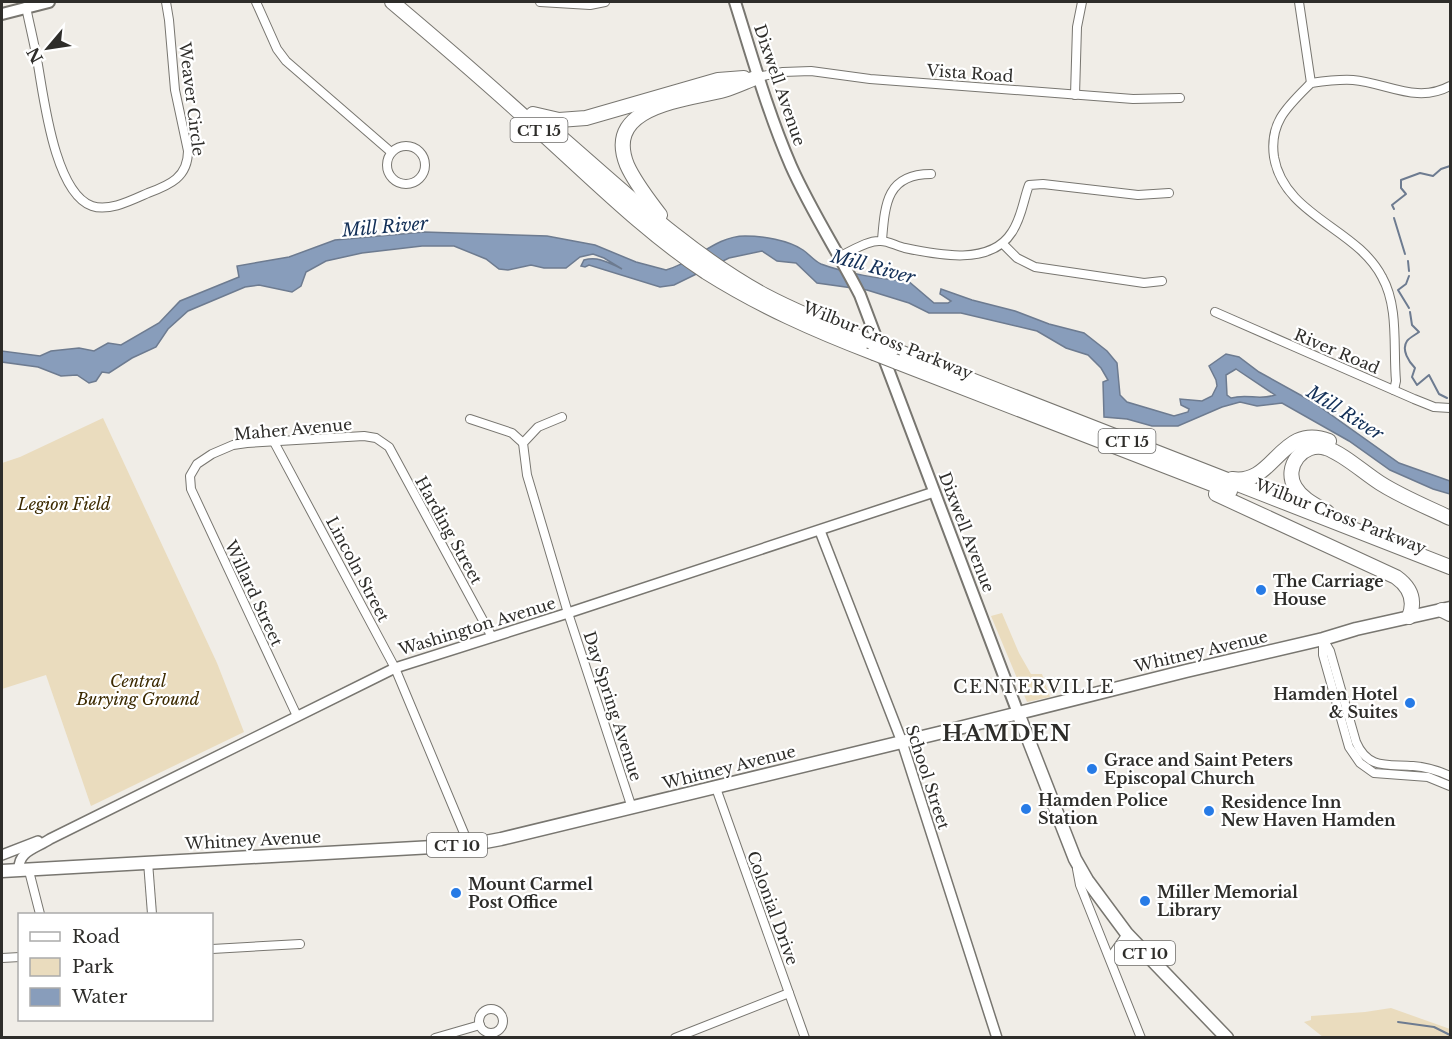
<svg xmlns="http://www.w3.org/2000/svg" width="1452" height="1039" viewBox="0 0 1452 1039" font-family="'Libre Baskerville',serif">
<rect width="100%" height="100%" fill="#f0ede7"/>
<g fill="#eadcbe">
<path d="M103,418L217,663L244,732L91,806L46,675L2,689V463L20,457Z"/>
<path d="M1002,613L1019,653L1031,674H1042L1050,697L1027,702L991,616Z"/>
<path d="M1391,1008L1450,1029V1037H1323L1304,1022L1311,1020V1016L1365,1012Z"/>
</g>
<path fill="#889dbb" stroke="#6d7b90" stroke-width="1.5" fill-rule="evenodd" d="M424,232L547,236L595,245L636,262L666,270C694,263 715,236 745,236C763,236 788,240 803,250C809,254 814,261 821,264C842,272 885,281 907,280L934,303H948L951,301L940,294L941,289L972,300L1015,311L1049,324L1084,333L1107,351L1117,363L1120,395L1127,402L1174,416L1188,412L1189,409L1181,405L1180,399L1202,401L1212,396L1217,386L1216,380L1209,366L1226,354L1239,357L1259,372L1313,402L1399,463L1450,481V494L1433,489L1390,470L1349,441L1282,403L1257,406L1240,402L1222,407L1178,426H1152L1127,419L1104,417L1103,382L1108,380L1101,368L1088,355L1066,348L1037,331L961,313H929L909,303L867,290L817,283L796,263L777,261L762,251L729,258L674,285L660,287L589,265L585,267L581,266L584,260C599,256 609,263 622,269L604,258L593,254L580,257L566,268H544L531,265L508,270L499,269L486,259L454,246H422L362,253L326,261L306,272L301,286L292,292L259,285L245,287L188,311L168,329L156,347L132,358L109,373L102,372L96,381L89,383L77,375L61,376L38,367L2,362V351L40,356L51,351L79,348L94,351L108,343L121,345L159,323L180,301L239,277L237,266L289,257L335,240ZM1236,369L1275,395C1257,401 1249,393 1231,398L1227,395L1226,375Z"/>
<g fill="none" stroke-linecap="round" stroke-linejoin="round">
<g stroke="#6d7b90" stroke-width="2">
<path d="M1394,209L1392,205L1406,194L1401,188V180L1420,173L1433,176L1441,169L1450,166"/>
<path d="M1394,218L1405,254"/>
<path d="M1408,261L1409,271"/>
<path d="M1409,308L1398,290L1406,284L1409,276"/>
<path d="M1410,312L1412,325L1419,332C1415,335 1409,338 1407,341C1401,350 1409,362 1415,368L1412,377L1417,385L1429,375L1439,394L1447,398"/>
<path d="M1398,1022L1434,1027L1450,1035"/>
</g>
<defs>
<g id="minor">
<path d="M256,2L277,49L286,61L391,152"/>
<path d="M540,2L590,5L605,2"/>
<path d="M1299,2L1311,83"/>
<path d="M26,7C30,27 35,46 38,65C44,99 55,193 92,206C109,212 132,200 148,193C170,185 188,177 188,151L175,90L169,20L166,2"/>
<path d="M758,77L783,72L811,71L870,79L936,84L1133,99L1180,98"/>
<path d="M1075,95L1077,27L1082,2"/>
<circle cx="406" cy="165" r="19"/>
<path d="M882,240C885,203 887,174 931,174"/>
<path d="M1003,244L1017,258L1035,267L1144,283L1162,281"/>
<path d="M840,256C852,251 866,241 879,241C887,240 896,246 905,248C938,255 991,266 1012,232C1022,217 1023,201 1029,185L1043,184L1138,195L1169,193"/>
<path d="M1215,312L1414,399L1434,407L1450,408"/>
<path d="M1394,390L1396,381C1393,348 1399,307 1382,277C1357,228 1284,216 1274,157C1269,122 1288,106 1311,83C1325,81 1339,79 1353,80C1387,83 1417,104 1450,86"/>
<path d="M562,417L538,427L523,443L527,475L568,613L632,808"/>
<path d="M470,419L512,433L523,443"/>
<path d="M274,442L395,668L469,845"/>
<path d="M1323,639V655L1349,747L1360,763L1374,773L1428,777L1450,786"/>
<path d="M1323,639L1330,651L1356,742C1368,770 1388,764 1413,766C1427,767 1439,771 1450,776"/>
<path d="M297,716L191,489L190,476L197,464L212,454L233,445L247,443L364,436L376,438L389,447L492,637"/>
<path d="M716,788L805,1038"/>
<path d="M148,862L152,914"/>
<path d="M1077,869L1080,885L1141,1038"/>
<path d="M29,871L40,914"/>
<path d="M212,949L300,944"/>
<path d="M2,958L20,957"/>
<path d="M1112,962V955L1127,934"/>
<circle cx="491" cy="1021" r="12"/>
<path d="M435,1038L480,1025"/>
<path d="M675,1038L789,993"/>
</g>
<g id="tertiary">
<path d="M820,531L902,742L997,1038"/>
<path d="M2,855L38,841"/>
<path d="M19,870C18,851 35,849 50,839L395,668L568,613L934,492"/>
</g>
<g id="secondary">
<path d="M735,2C752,56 768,113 791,166C811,211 838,252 860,295L1018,713"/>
<path d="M2,14L49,2"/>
</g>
<g id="primary">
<path d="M1018,713L1075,859L1087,880L1127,934L1227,1038"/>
<path d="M2,871L469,845L501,839L943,732L1186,671L1323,639L1356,629L1450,608"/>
</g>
<g id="motorway">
<path d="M392,2C443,45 494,89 543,134C595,181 647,233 706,272C760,306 814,330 874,353"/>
<path d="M533,114L559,120L586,118L718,80L744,78"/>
<path d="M549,127C618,186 684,251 764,295C798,313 833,327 869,341"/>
<path d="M660,215C648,199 635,183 627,165C603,105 687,100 724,90C735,87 747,81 758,77"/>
<path d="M892,349L1450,567"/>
<path d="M897,362L1230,491"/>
<path d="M1232,479C1275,486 1280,422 1329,441"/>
<path d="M1216,494L1396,577C1410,587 1416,600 1409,617"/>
<path d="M1327,512C1315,505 1302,499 1295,487C1283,467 1303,441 1326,448C1344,454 1364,473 1380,483C1402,497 1427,507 1450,518"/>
<path d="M1442,610L1450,614"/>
</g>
</defs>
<use href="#minor" stroke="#787670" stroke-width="10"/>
<use href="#tertiary" stroke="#787670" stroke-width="12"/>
<use href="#secondary" stroke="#787670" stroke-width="14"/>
<use href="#primary" stroke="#787670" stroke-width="15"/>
<use href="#motorway" stroke="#787670" stroke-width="16"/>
<use href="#minor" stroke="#fff" stroke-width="8"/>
<use href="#tertiary" stroke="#fff" stroke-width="9"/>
<use href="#secondary" stroke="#fff" stroke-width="10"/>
<use href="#primary" stroke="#fff" stroke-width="12"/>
<use href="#motorway" stroke="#fff" stroke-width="14"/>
<defs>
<g id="motorway-bridge">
<path d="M869,341L892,349"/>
<path d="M874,353L897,362"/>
</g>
</defs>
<use href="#motorway-bridge" stroke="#787670" stroke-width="16" stroke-linecap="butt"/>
<use href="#motorway-bridge" stroke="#fff" stroke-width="14"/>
</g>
<g fill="#277be6" stroke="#fff" stroke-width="2">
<circle cx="1261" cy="590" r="6"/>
<circle cx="1410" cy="703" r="6"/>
<circle cx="1092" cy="769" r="6"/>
<circle cx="1026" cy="809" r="6"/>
<circle cx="1209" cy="811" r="6"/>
<circle cx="456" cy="893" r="6"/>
<circle cx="1145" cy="901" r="6"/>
</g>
<g text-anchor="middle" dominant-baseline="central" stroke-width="4.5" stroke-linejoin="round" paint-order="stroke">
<g fill="#fff" stroke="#6d6c6a" stroke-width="1.5">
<rect x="510.5" y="118" width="57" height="24" rx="4.5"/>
<rect x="1098.5" y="429" width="57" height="24" rx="4.5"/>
<rect x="427" y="833" width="60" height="24" rx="4.5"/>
<rect x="1115" y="941" width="60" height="24" rx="4.5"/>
</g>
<g font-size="15" font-weight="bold" fill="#2e2d2a">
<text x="539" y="130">CT 15</text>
<text x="1127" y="441">CT 15</text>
<text x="457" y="845">CT 10</text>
<text x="1145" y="953">CT 10</text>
</g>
<g font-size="16" fill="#2e2d2a" stroke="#fff">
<text transform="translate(970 73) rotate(4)">Vista Road</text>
<text transform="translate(780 85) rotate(71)">Dixwell Avenue</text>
<text transform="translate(192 99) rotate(83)">Weaver Circle</text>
<text transform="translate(888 340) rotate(22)">Wilbur Cross Parkway</text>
<text transform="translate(1337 351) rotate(23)">River Road</text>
<text transform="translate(293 429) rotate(-5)">Maher Avenue</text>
<text transform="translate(1341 516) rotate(21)">Wilbur Cross Parkway</text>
<text transform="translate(449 530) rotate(61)">Harding Street</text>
<text transform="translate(967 532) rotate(69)">Dixwell Avenue</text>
<text transform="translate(358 569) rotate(62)">Lincoln Street</text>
<text transform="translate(254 593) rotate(65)">Willard Street</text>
<text transform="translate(477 626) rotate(-17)">Washington Avenue</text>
<text transform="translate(1201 651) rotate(-13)">Whitney Avenue</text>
<text transform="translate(613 706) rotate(72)">Day Spring Avenue</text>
<text transform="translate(729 767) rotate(-14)">Whitney Avenue</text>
<text transform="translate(928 777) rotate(72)">School Street</text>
<text transform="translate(253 840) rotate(-3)">Whitney Avenue</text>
<text transform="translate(773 908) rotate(70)">Colonial Drive</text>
</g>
<g font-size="16" font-style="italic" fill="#3c2a00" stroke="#fff">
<text x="64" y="504">Legion Field</text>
<text x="138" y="681">Central<tspan x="138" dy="18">Burying Ground</tspan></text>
</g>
<g font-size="16" font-weight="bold" fill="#2e2d2a" stroke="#fff" text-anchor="start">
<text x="1273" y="581">The Carriage<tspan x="1273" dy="18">House</tspan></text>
<text x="1398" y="694" text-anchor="end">Hamden Hotel<tspan x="1398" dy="18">&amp; Suites</tspan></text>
<text x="1104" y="760">Grace and Saint Peters<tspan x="1104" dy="18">Episcopal Church</tspan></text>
<text x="1038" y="800">Hamden Police<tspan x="1038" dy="18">Station</tspan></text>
<text x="1221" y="802">Residence Inn<tspan x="1221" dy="18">New Haven Hamden</tspan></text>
<text x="468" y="884">Mount Carmel<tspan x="468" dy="18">Post Office</tspan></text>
<text x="1157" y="892">Miller Memorial<tspan x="1157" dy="18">Library</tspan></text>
</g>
<g font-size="18" font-style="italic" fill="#122f57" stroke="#fff">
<text transform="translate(385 227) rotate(-5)">Mill River</text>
<text transform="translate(873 267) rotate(15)">Mill River</text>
<text transform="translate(1345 413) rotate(32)">Mill River</text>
</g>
<g font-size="18" letter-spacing="1.5" fill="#2e2d2a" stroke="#fff">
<text x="1034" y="687">CENTERVILLE</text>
</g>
<g font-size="22" font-weight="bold" letter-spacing="1.5" fill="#2e2d2a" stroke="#fff">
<text x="1007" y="733">HAMDEN</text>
</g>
</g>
<rect width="1452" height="1039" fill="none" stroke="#2e2d2a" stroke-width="6"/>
<rect x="18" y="913" width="195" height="108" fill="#ffffff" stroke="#ababaa" stroke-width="1.5"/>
<rect x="30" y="932" width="30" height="9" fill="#ffffff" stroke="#ababaa" stroke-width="1.5"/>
<text x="72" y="943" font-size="18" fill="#2e2d2a">Road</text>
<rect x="30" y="958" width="30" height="18" fill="#eadcbe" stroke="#ababaa" stroke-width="1.5"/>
<text x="72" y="973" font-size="18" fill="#2e2d2a">Park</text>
<rect x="30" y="988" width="30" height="18" fill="#889dbb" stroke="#ababaa" stroke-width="1.5"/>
<text x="72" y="1003" font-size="18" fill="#2e2d2a">Water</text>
<g transform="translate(48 48) rotate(241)" stroke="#ffffff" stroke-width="4.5" paint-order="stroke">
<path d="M0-4.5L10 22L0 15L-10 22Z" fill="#2e2d2a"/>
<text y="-9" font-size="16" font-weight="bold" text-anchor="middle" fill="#2e2d2a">N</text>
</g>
</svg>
